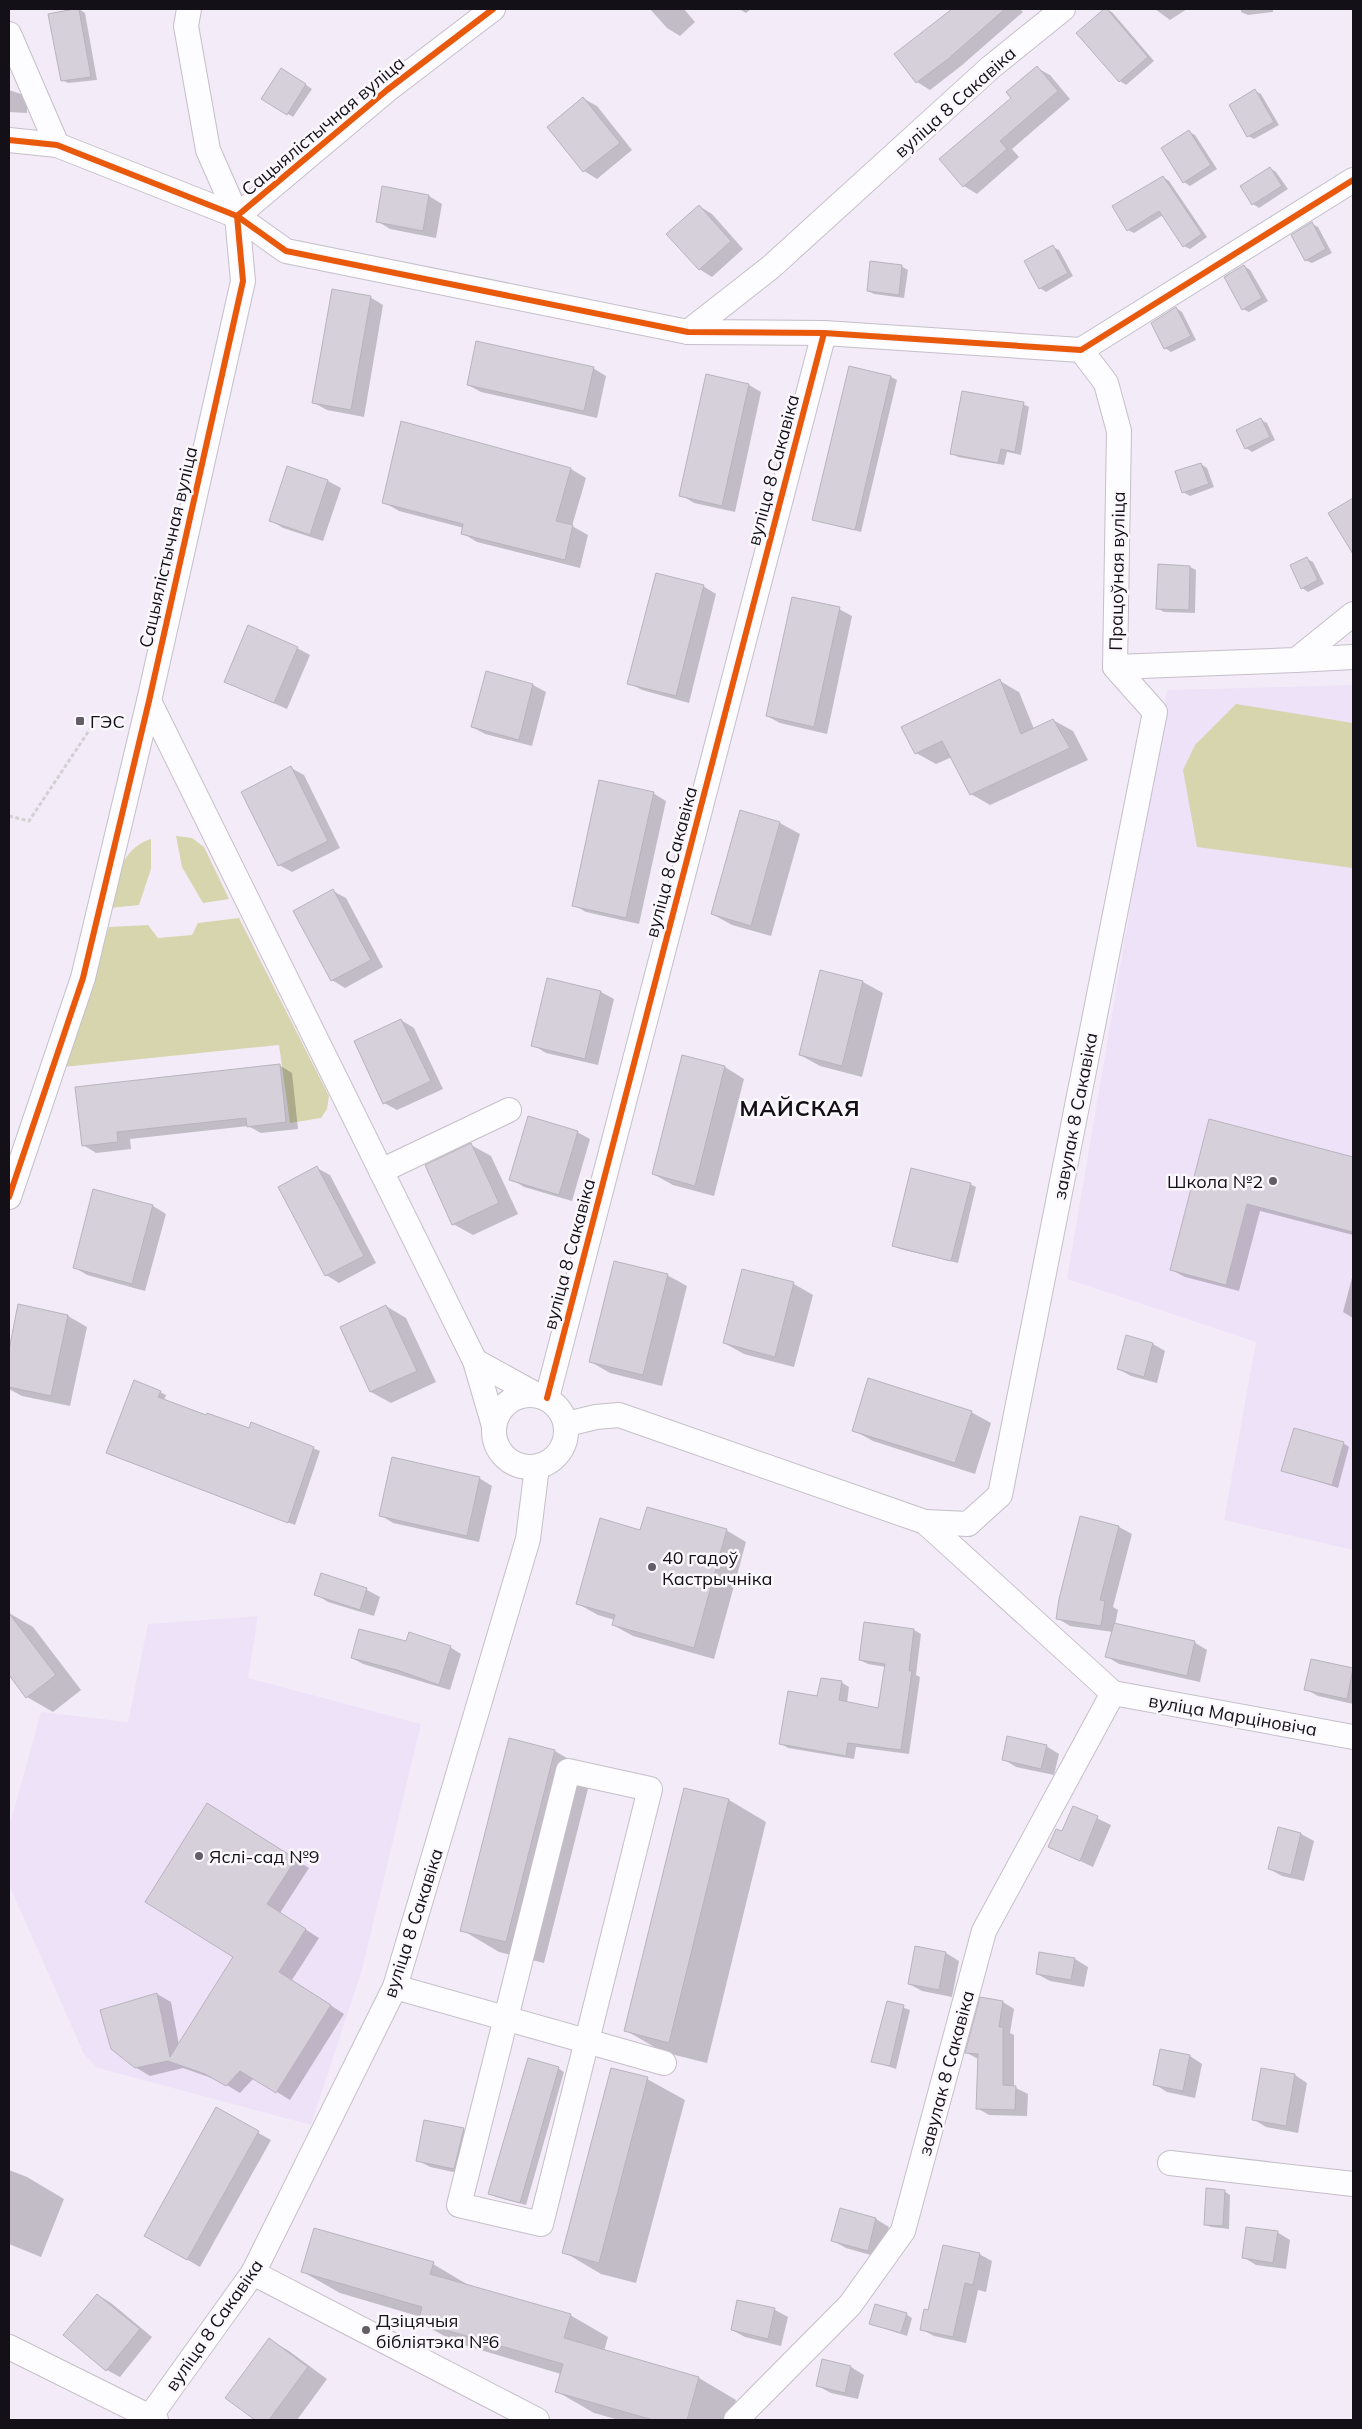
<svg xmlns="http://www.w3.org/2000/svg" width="1362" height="2429" viewBox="0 0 1362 2429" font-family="Mulish,sans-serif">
<rect width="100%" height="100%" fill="#f3ecf8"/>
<g fill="#eee2f8">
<path d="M1353,685V1550L1224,1520L1256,1342L1067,1279L1167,690Z"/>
<path d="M258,1616L248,1678L421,1724L362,1970L311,2125L98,2068L84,2054L9,1885V1827L41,1712L128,1722L148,1624Z"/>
</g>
<g fill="#d6d5ae">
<path d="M1236,704L1353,723V868L1197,847L1183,770L1195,745Z"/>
<path d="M176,836L192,838L204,847L229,899L203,903L182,867Z"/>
<path d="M151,839V869L139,905L110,908C118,880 119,849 151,839Z"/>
<path d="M239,918L329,1096L327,1109L321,1118L290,1123L279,1045L63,1067L109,927L148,925L158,938L192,935L198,923Z"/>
</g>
<g fill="#0003">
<path d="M79,9L85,13L97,80L68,83L62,80Z"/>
<path d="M650,9H684L695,22L680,36L667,28Z"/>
<path d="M739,9H751L746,13Z"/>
<path d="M954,9H1020L1023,12L961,66L930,90L917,82L942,19Z"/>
<path d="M1106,9L1112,12L1154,61L1126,85L1120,81L1078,33Z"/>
<path d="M1155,9H1187L1170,20Z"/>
<path d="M1241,9H1273V12L1248,15L1241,12Z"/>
<path d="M1037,68L1050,75L1070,99L1012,149L1019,157L977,194L964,186L1013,98Z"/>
<path d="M288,73L312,89L293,117L263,98Z"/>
<path d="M9,90L24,95L27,102V113L9,112Z"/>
<path d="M1255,91L1261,94L1279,125L1254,139L1248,136Z"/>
<path d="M584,99L597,106L632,150L597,179L584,171L548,127Z"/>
<path d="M1189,132L1195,135L1217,169L1190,186L1184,182Z"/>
<path d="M1270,168L1276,172L1288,189L1259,208L1253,204L1242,187Z"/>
<path d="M1163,177L1169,181L1207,237L1190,249L1184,246L1163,215L1134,233L1128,230Z"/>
<path d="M383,188L429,196L442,204L436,238L390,229L377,221Z"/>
<path d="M699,206L712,214L743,249L712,277L699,269Z"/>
<path d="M1312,224L1318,227L1332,253L1312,263L1305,260Z"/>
<path d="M1053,247L1059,250L1073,276L1046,292L1040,288Z"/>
<path d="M901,266L908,270L904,298L874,294L868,291Z"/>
<path d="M1244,266L1250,270L1268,301L1249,312L1243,309Z"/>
<path d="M370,297L383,305L364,417L327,410L314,403Z"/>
<path d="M1176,308L1182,312L1196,340L1171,352L1165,348Z"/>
<path d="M850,367L891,377L897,380L861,532L814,519Z"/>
<path d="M593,368L606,376L597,418L481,392L468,385Z"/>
<path d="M749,385L761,392L735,512L694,503L681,495Z"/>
<path d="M1023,404L1029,407L1021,455L1007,452L1004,465L958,457L952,453Z"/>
<path d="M1261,420L1267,423L1275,440L1252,452L1246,448Z"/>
<path d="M402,422L571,469L586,478L572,526L588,535L580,568L477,542L462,533L464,528L399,511L383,502Z"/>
<path d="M1201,464L1207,468L1214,487L1190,496L1183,492Z"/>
<path d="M328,481L341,488L323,541L283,528L270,520Z"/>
<path d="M1307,559L1313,562L1324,584L1308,592L1302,588Z"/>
<path d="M1190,567L1196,570L1195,613L1164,612L1157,608Z"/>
<path d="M703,586L716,594L689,703L642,690L629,683Z"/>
<path d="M839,609L852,616L827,734L780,723L767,716Z"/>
<path d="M297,648L310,655L287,709L225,682Z"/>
<path d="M487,672L533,685L546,692L532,746L485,734L472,727Z"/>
<path d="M1000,681L1019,692L1034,729L1053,720L1073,731L1088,760L990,805L971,794L952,757L936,764L916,753Z"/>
<path d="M291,768L304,775L340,848L292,872L279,865Z"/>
<path d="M653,793L666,801L639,924L586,912L573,905Z"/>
<path d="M741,812L780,823L800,834L771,936L732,925L712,914Z"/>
<path d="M333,891L346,898L383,967L345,988L332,980Z"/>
<path d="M821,971L863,982L883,993L862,1077L820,1066L800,1055Z"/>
<path d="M601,992L614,999L598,1065L546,1053L533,1045Z"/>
<path d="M401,1020L414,1028L443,1089L397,1110L384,1103Z"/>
<path d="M279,1065L292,1073L298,1129L261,1133L248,1126L130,1139L131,1149L96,1153L83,1145Z"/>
<path d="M725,1067L744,1079L714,1196L673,1185L653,1174Z"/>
<path d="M1210,1121L1353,1158V1235L1260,1211L1239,1291L1185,1277L1172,1270Z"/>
<path d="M577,1132L590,1139L572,1201L524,1187L511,1179Z"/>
<path d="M471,1145L491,1156L518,1214L473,1235L453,1224Z"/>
<path d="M317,1168L330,1175L376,1263L339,1283L326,1275Z"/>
<path d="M970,1184L976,1187L958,1263L900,1249L894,1246Z"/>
<path d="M153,1206L166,1214L145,1291L87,1275L74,1267Z"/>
<path d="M743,1270L794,1284L813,1295L794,1367L744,1354L724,1343Z"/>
<path d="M1353,1274V1318L1343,1312Z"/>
<path d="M667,1275L687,1286L662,1386L610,1373L591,1362Z"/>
<path d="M19,1305L68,1316L87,1327L70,1406L22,1396L9,1389V1356Z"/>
<path d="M386,1306L406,1318L436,1382L391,1403L371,1392L341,1327Z"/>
<path d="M1153,1344L1165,1351L1157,1383L1131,1376L1118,1369Z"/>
<path d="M160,1392L166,1395L164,1400L207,1417L250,1430L252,1424L320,1451L295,1525L107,1453Z"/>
<path d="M971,1412L991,1423L975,1474L873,1441L853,1430Z"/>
<path d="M1343,1443L1349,1447L1338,1488L1283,1470Z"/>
<path d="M479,1478L492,1486L479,1542L393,1523L380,1515Z"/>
<path d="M1119,1527L1132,1534L1113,1607L1118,1610L1115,1625L1194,1642L1207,1650L1200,1682L1119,1664L1106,1656L1113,1632L1070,1626L1057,1618Z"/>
<path d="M726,1530L746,1542L714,1659L633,1636L613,1625L615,1620L598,1615L578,1604L641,1531Z"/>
<path d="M322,1575L367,1590L380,1597L374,1616L328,1602L315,1594Z"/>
<path d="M9,1613L33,1627L81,1690L53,1712L27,1697L9,1673Z"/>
<path d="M914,1630L921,1634L916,1675L920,1677L909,1754L856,1747L854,1759L788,1748L780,1743L818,1697L841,1682L849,1687L847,1703L880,1709L886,1667L868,1664L860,1660Z"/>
<path d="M450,1647L461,1654L450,1690L363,1664L352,1658Z"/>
<path d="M1312,1660L1353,1670V1704L1318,1696L1305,1689Z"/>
<path d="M1046,1746L1059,1754L1054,1775L1016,1767L1003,1759Z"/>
<path d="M555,1751L592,1773L544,1963L499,1952L462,1930Z"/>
<path d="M685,1789L729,1800L766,1822L707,2063L663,2052L625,2030Z"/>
<path d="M1074,1807L1111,1825L1093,1867L1050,1847L1063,1833Z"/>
<path d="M221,1813L309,1868L280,1913L319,1938L292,1980L344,2014L290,2100L254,2078L240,2093L220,2081L183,2068L150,2076L135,2067L157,1994L171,2002L179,2045L235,1957Z"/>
<path d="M1279,1829L1301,1834L1314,1841L1304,1881L1282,1876L1269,1869Z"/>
<path d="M916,1947L946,1953L959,1961L952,1997L922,1991L909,1984Z"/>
<path d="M1040,1953L1075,1959L1088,1967L1084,1987L1050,1981L1037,1974Z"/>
<path d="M887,2002L910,2010L896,2069L873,2061Z"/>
<path d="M1003,2002L1014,2009L1010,2033L1014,2035V2087L1028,2094L1027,2116L989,2115L977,2108L978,2059L967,2053Z"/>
<path d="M1190,2056L1202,2064L1195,2098L1167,2092L1154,2084Z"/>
<path d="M558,2068L564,2072L526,2205L496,2197L490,2193Z"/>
<path d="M1295,2075L1307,2083L1298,2133L1266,2127L1253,2119Z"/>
<path d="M647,2079L685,2100L636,2283L601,2274L564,2252Z"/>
<path d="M216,2109L271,2140L200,2267L146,2236Z"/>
<path d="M464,2130L476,2137L467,2175L430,2167L417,2160Z"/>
<path d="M9,2170L27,2177L64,2199L41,2257L9,2244Z"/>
<path d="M1224,2191L1230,2195L1229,2229L1211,2227L1205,2224Z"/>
<path d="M841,2210L876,2219L889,2227L881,2258L846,2248L833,2241Z"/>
<path d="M1277,2232L1290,2240L1286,2269L1256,2265L1243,2257Z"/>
<path d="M979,2254L992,2261L986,2292L978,2290L966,2343L934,2336L921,2329L929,2312Z"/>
<path d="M433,2264L470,2286L570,2315L608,2337L604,2351L699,2378L736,2400L730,2420H619L594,2413L556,2391L561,2374L457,2343L419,2322L421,2317L340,2293L303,2272Z"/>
<path d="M98,2295L111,2303L152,2337L120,2377L107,2370Z"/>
<path d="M738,2301L775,2310L788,2317L781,2346L745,2337L732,2330Z"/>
<path d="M906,2314L912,2318L907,2336L871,2324Z"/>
<path d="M270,2340L289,2351L327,2379L297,2420H257L227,2398Z"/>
<path d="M851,2367L864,2375L858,2399L831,2393L818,2386Z"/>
</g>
<g fill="#d6d0da" stroke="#b9b3bd">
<path d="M74,9H79L91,77L61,81L48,14Z"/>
<path d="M952,9H1005L948,59L916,83L894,54Z"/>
<path d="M1104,9H1107L1148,57L1119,82L1076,33Z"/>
<path d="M1037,66L1058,91L1000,141L1007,149L963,187L939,159L1011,98L1006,92Z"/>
<path d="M281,68L306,84L287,115L261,99Z"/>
<path d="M1255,89L1274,122L1247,137L1229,105Z"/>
<path d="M583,97L620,143L583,172L547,127Z"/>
<path d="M1189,130L1211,165L1183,183L1161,148Z"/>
<path d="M1270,167L1282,186L1252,205L1240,186Z"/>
<path d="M1163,176L1202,234L1183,247L1159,211L1127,231L1112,206Z"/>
<path d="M382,186L429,195L423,231L376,222Z"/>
<path d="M699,205L731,241L699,270L666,234Z"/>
<path d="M1312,222L1326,249L1305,261L1291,235Z"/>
<path d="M1053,245L1068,273L1039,289L1024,261Z"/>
<path d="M870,261L902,265L899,295L867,291Z"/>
<path d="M1244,265L1262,298L1242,310L1224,277Z"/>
<path d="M332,289L371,296L351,410L312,403Z"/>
<path d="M1176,307L1191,336L1164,349L1151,323Z"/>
<path d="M476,341L594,367L584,411L467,385Z"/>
<path d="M849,366L891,376L855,530L812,520Z"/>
<path d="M706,374L749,384L722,506L679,496Z"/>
<path d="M962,391L1024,402L1015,452L1001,449L998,463L950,454Z"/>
<path d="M1261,418L1270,437L1245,449L1236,430Z"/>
<path d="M401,421L571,468L556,521L573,525L565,560L461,534L463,524L382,503Z"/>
<path d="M1201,463L1209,484L1182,493L1175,471Z"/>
<path d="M287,466L328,480L310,535L269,521Z"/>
<path d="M1353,498V554L1328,513Z"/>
<path d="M1307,557L1318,580L1301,589L1290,565Z"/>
<path d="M1158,564L1190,566L1189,610L1156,609Z"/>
<path d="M656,573L704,585L676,696L627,684Z"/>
<path d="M792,597L840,607L814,727L766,716Z"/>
<path d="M248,625L298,647L274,703L224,682Z"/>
<path d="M486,671L533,684L519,740L471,727Z"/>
<path d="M1000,679L1021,734L1053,719L1070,748L970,795L942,741L915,754L901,727Z"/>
<path d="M291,766L328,841L278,866L241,792Z"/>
<path d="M599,780L654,792L626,918L572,906Z"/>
<path d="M740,810L780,822L751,926L711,914Z"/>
<path d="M333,889L371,960L331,981L293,911Z"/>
<path d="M820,970L863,981L842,1066L799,1055Z"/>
<path d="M547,978L601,991L585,1059L531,1046Z"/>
<path d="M401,1019L431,1081L383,1104L354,1041Z"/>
<path d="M682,1055L725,1066L695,1186L652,1174Z"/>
<path d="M280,1064L286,1122L247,1127L246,1118L117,1132L118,1142L82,1146L75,1087Z"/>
<path d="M528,1116L578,1131L559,1195L509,1180Z"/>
<path d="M1209,1119L1353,1157V1232L1247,1204L1226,1285L1170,1270Z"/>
<path d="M471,1143L499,1203L452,1225L425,1165Z"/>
<path d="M317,1166L364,1256L325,1276L278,1187Z"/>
<path d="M911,1168L971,1183L951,1261L892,1246Z"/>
<path d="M93,1189L153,1205L132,1284L73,1268Z"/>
<path d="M614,1261L668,1274L643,1375L589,1362Z"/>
<path d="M742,1269L794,1282L775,1357L723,1343Z"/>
<path d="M18,1304L68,1315L51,1396L9,1387V1350Z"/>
<path d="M386,1305L417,1371L370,1392L340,1327Z"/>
<path d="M1126,1335L1153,1343L1144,1377L1117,1369Z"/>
<path d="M868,1378L972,1411L955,1463L852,1431Z"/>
<path d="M134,1380L161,1391L158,1397L206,1415L207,1413L249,1428L251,1422L314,1447L288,1523L106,1453Z"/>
<path d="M1294,1428L1344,1442L1332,1485L1281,1471Z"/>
<path d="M392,1457L480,1477L467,1536L379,1516Z"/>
<path d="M647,1507L727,1529L694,1648L612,1625L615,1615L576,1604L600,1518L640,1530Z"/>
<path d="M1080,1516L1119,1526L1100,1600L1105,1601L1101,1626L1056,1619L1059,1599Z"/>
<path d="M321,1573L367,1588L360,1610L314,1595Z"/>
<path d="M9,1613L56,1675L26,1698L9,1675Z"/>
<path d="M864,1622L914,1629L909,1671H912L901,1750L848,1743L846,1756L779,1744L788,1691L817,1696L821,1678L842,1681L839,1700L878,1708L885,1664L859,1660Z"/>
<path d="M1114,1623L1195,1641L1187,1676L1105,1657Z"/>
<path d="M359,1629L406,1641L409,1632L451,1646L439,1685L397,1670L351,1658Z"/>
<path d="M1311,1659L1353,1668L1347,1699L1304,1690Z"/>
<path d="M1007,1736L1047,1745L1041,1769L1002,1760Z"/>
<path d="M509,1738L555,1750L506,1942L460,1931Z"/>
<path d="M684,1788L729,1799L669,2043L624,2031Z"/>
<path d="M207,1803L296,1859L267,1904L306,1929L279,1972L331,2005L276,2093L240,2071L226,2086L205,2074L168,2061L135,2068L111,2049L100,2010L157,1993L170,2057L233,1957L145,1902Z"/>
<path d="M1073,1806L1098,1816L1080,1861L1048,1847L1056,1829L1062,1831Z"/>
<path d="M1278,1827L1301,1833L1291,1875L1268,1869Z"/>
<path d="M915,1946L946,1952L939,1990L908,1984Z"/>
<path d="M1039,1952L1075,1958L1071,1980L1036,1974Z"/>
<path d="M980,1997L1003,2001L999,2027H1003V2085L1016,2086L1015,2110L976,2109L978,2054L965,2053Z"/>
<path d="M887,2001L904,2005L890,2066L871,2062Z"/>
<path d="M1160,2049L1190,2055L1183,2091L1153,2085Z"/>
<path d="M528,2058L559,2067L520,2203L488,2194Z"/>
<path d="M611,2068L648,2077L599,2263L562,2253Z"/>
<path d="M1261,2068L1295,2074L1286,2126L1252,2120Z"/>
<path d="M216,2107L259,2131L187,2260L144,2236Z"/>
<path d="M424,2120L464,2128L454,2169L416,2161Z"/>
<path d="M1206,2188L1225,2190L1223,2226L1204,2225Z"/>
<path d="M840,2208L876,2218L868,2251L831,2241Z"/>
<path d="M1246,2227L1278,2231L1273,2263L1242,2258Z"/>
<path d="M314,2228L434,2262L430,2274L571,2314L564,2338L699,2377L687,2420H653L555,2392L563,2364L418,2322L422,2307L301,2272Z"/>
<path d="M943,2245L980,2253L973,2285L965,2283L953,2337L920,2330L924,2309L928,2310Z"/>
<path d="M97,2294L140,2329L106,2371L63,2335Z"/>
<path d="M737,2300L775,2308L768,2339L731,2330Z"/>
<path d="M875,2304L907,2313L901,2333L869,2324Z"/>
<path d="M269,2338L308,2367L269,2420H255L225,2398Z"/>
<path d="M822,2359L851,2366L845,2393L816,2386Z"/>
</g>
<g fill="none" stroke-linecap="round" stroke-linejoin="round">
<defs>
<g id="minor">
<path d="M189,9L186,26L208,150L237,216"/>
<path d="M9,34L57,145"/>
<path d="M9,140L57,145L237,216L286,251L688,332L824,333L1081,350L1353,180"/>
<path d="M688,332L771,267L991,67L1063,9"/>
<path d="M1081,350L1106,383L1119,431L1115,667L1296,660L1353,614"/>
<path d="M1296,660L1353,657"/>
<path d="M149,701L475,1361L494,1426"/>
<path d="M381,1171L509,1110"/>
<path d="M9,1197L83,978L149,701L243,281L237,216L387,90L493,9"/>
<path d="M475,1361L535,1394"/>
<circle cx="530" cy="1431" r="36"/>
<path d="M547,1398L824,333"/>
<path d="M567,1424L596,1417L619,1415L925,1522L1113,1693"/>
<path d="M925,1522L968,1524L1000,1495L1155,712L1115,667"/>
<path d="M1113,1693L1353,1737"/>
<path d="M568,1771L650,1789L541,2224L459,2205Z"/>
<path d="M395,1987L664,2063"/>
<path d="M1170,2163L1353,2184"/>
<path d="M253,2273L537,2420"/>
<path d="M9,2347L156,2420"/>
<path d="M149,2418L253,2273L395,1987L528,1539L537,1467"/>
<path d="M736,2420L850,2305L903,2231L984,1931L1113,1693"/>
</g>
</defs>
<use href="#minor" stroke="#c5bfca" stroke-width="26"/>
<path stroke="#d2d0d4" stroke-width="3" stroke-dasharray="4 2.5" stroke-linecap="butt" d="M9,816L29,821L92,726"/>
<use href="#minor" stroke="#fdfcfe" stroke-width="24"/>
<defs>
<g id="cycleway">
<path d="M9,140L57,145L237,216L286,251L688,332L824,333L1081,350L1353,180"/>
<path d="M9,1197L83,978L149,701L243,281L237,216L387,90L493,9"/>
<path d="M547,1398L824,333"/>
</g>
</defs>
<use href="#cycleway" stroke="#fbf8fd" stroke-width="9"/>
<use href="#cycleway" stroke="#e8590c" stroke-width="6"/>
</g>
<g fill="#625d66" stroke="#fbf8fd" stroke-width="2">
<rect x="75" y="716" width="10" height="10" rx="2.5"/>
<circle cx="1273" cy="1181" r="5"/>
<circle cx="652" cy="1567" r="5"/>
<circle cx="199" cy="1856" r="5"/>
<circle cx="366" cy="2330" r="5"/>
</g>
<g text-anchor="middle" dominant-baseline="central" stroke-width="5" stroke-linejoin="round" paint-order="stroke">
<g font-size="18" fill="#141018" stroke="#fbf8fd">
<text transform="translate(955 102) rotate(-42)">вуліца 8 Сакавіка</text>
<text transform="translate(323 126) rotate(-40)">Сацыялістычная вуліца</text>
<text transform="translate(773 470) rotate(-75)">вуліца 8 Сакавіка</text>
<text transform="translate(168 547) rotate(-77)">Сацыялістычная вуліца</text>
<text transform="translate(1117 571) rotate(-89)">Працоўная вуліца</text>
<text transform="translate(671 862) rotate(-75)">вуліца 8 Сакавіка</text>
<text transform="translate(1075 1116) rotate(-79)">завулак 8 Сакавіка</text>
<text transform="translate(569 1254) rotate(-75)">вуліца 8 Сакавіка</text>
<text transform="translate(1233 1715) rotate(10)">вуліца Марціновіча</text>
<text transform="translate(413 1923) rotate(-72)">вуліца 8 Сакавіка</text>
<text transform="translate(946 2073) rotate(-75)">завулак 8 Сакавіка</text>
<text transform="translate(214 2325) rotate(-55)">вуліца 8 Сакавіка</text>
</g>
<g font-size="18" fill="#141018" stroke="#fbf8fd" text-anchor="start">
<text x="90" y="721">ГЭС</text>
<text x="1263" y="1181" text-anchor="end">Школа №2</text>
<text x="662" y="1557">40 гадоў<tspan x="662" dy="21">Кастрычніка</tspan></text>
<text x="209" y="1856">Яслі-сад №9</text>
<text x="376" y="2320">Дзіцячыя<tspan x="376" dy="21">бібліятэка №6</tspan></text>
</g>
<g font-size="22" font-weight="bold" letter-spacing="1" fill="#141018" stroke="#fbf8fd">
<text x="800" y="1108">МАЙСКАЯ</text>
</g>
</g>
<rect width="1362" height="2429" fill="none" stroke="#141018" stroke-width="20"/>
</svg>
